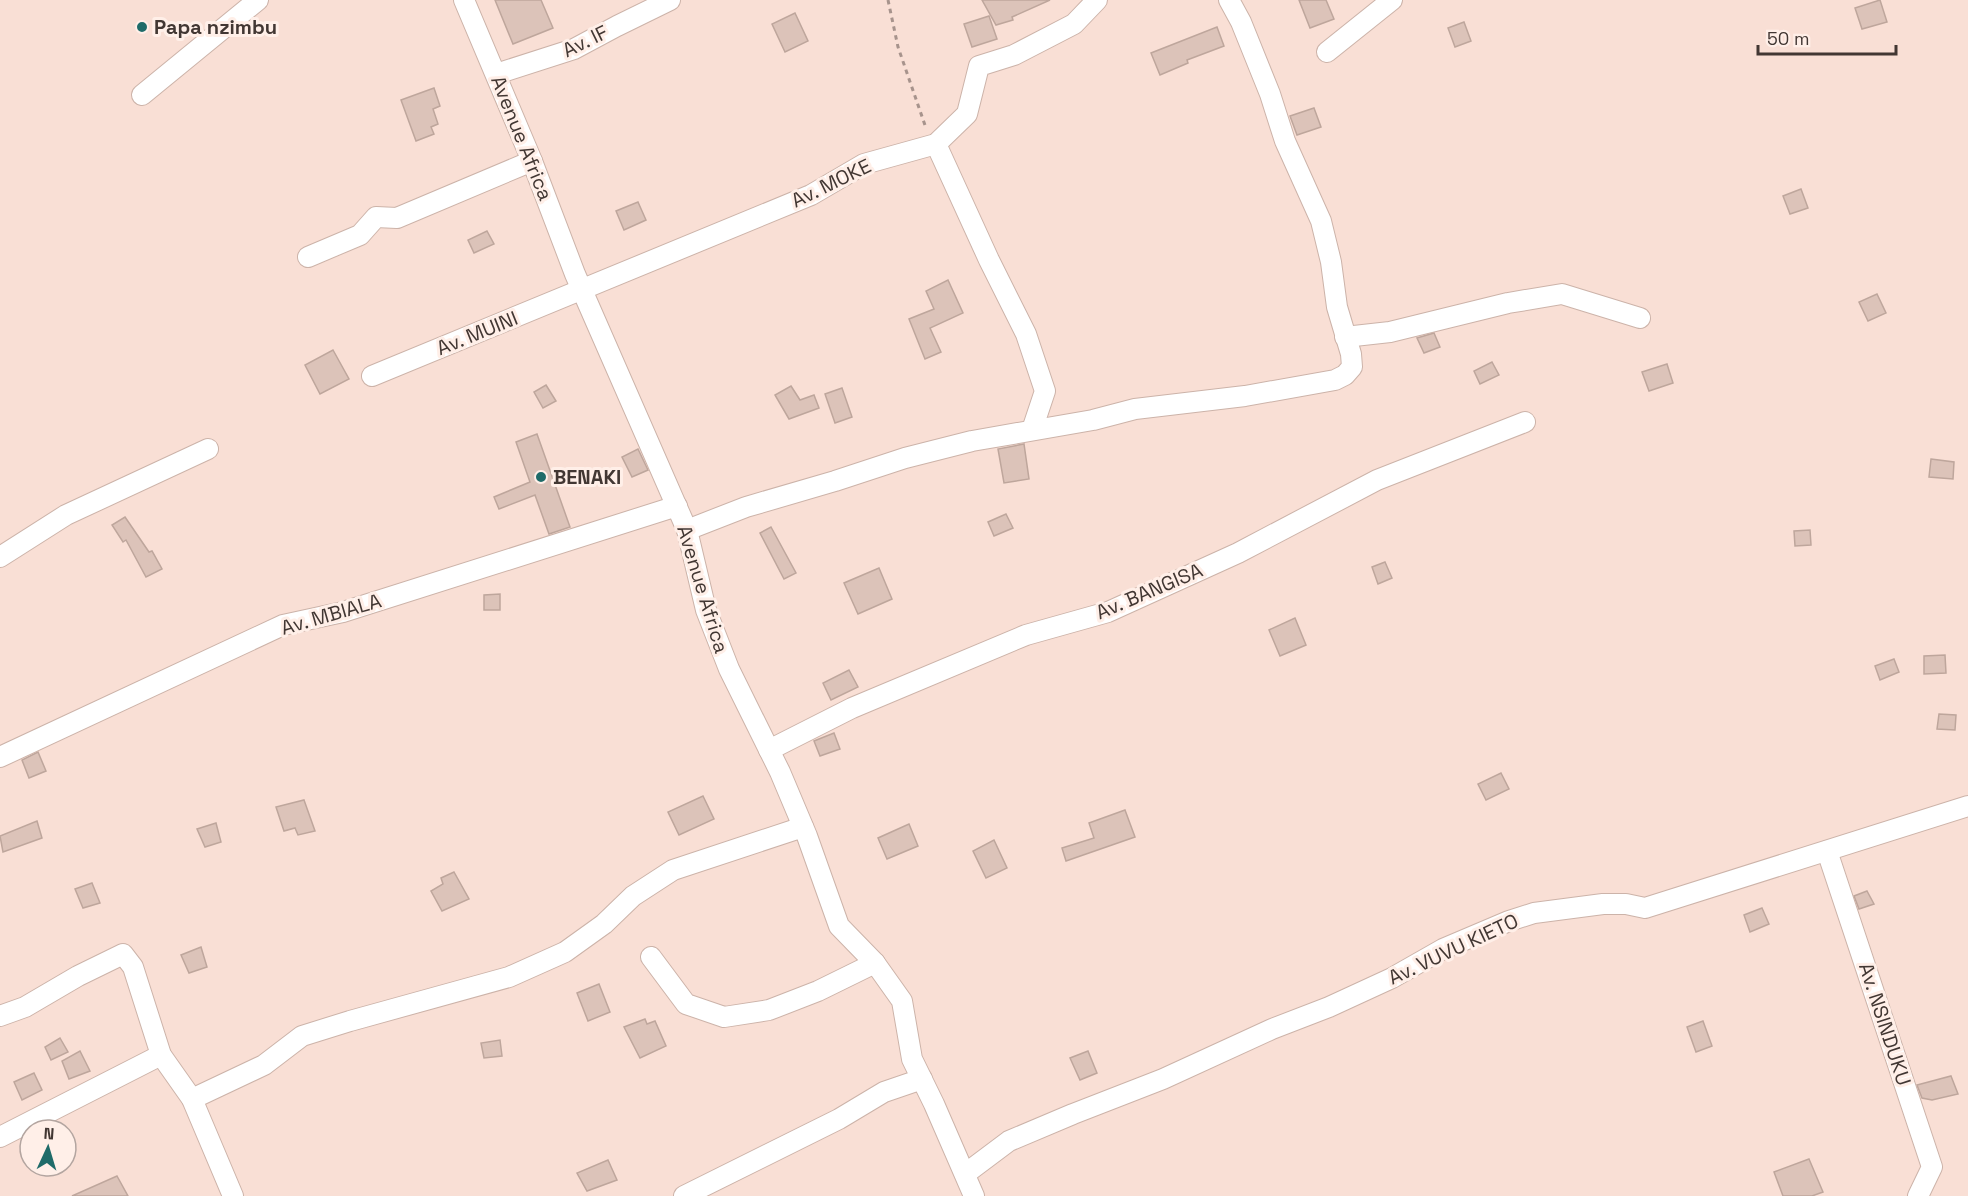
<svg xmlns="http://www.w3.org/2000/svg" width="1968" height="1196" viewBox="0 0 1968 1196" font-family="'Space Grotesk',sans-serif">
<rect width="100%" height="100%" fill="#f9dfd5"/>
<g fill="#dcc3b9" stroke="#bea69c" stroke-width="1.5">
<path d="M495,0H541L553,28L513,44Z"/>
<path d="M982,0H1050L1012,17L1013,20L996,25Z"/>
<path d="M1299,0H1326L1334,19L1310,28Z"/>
<path d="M1880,0L1887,22L1862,29L1855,8Z"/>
<path d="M795,13L808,41L785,52L772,24Z"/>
<path d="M989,16L997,39L972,47L964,24Z"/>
<path d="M1464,22L1471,41L1455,47L1448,28Z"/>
<path d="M1217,27L1224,46L1187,60L1188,63L1160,75L1151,53Z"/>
<path d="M434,88L440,106L433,109L438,124L431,127L434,134L416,141L401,100Z"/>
<path d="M1314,108L1321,127L1297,135L1290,116Z"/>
<path d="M1801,189L1808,208L1790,214L1783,196Z"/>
<path d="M638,202L646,220L624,230L616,211Z"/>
<path d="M487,231L494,244L474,253L468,240Z"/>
<path d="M948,280L963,313L930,328L941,352L925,359L909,319L934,309L926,291Z"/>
<path d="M1877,294L1886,313L1868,321L1859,302Z"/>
<path d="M1434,333L1440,347L1424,353L1417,338Z"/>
<path d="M333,350L349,379L320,394L305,365Z"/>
<path d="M1492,362L1499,375L1480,384L1474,371Z"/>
<path d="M1667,364L1673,383L1649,391L1642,372Z"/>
<path d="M546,385L556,401L543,408L534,392Z"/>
<path d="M791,386L800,400L814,395L819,408L789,419L775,395Z"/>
<path d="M842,388L852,417L835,423L825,394Z"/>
<path d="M537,434L570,527L549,534L535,495L499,509L494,497L530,482L516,442Z"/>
<path d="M1024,444L1029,479L1004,483L998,449Z"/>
<path d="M638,449L648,470L632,477L622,457Z"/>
<path d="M1931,459L1954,462L1953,479L1929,477Z"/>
<path d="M1006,514L1013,528L994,536L988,522Z"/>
<path d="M125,517L149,552L152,551L162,569L146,577L126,540L123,542L112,525Z"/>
<path d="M771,527L796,573L784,579L760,533Z"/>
<path d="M1810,530L1811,545L1795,546L1794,531Z"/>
<path d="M1385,562L1392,578L1378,584L1372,567Z"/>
<path d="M879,568L892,599L858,614L844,583Z"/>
<path d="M500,594V610H484V595Z"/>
<path d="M1295,618L1306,645L1280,656L1269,630Z"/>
<path d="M1945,655L1946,673L1924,674V656Z"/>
<path d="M1894,659L1899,672L1880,680L1875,666Z"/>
<path d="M849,670L858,687L831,700L823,683Z"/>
<path d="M1939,714L1956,715L1955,730L1937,729Z"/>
<path d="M834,733L840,749L820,756L814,741Z"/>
<path d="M38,752L46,771L29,778L22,760Z"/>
<path d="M1501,773L1509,789L1486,800L1478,784Z"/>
<path d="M703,796L714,819L679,835L668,812Z"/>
<path d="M304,800L315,831L298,835L295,828L284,831L276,807Z"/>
<path d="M1125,810L1135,837L1066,861L1062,848L1094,838L1089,823Z"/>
<path d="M37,821L42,838L3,852L0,836Z"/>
<path d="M216,823L221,842L205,847L197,829Z"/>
<path d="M909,824L918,846L887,859L878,838Z"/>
<path d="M994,840L1007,868L986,878L973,851Z"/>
<path d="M454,872L469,899L442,911L431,891L443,884L441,878Z"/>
<path d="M92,883L100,903L83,908L75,889Z"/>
<path d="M1867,891L1874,904L1859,909L1854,896Z"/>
<path d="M1762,908L1769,924L1750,932L1744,915Z"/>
<path d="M201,947L207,967L189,973L181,955Z"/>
<path d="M599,984L610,1012L588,1021L577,993Z"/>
<path d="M645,1019L647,1024L655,1021L666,1046L640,1058L624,1027Z"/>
<path d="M1703,1021L1712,1046L1696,1052L1687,1027Z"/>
<path d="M60,1038L68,1052L51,1060L45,1047Z"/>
<path d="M500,1040L502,1056L484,1058L481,1043Z"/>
<path d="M80,1051L90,1071L69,1079L62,1061Z"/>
<path d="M1088,1051L1097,1073L1080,1080L1070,1058Z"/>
<path d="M34,1073L42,1090L22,1100L14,1082Z"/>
<path d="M1951,1076L1958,1094L1932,1100L1922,1098L1917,1085Z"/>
<path d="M1809,1159L1823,1192L1812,1196H1783L1774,1172Z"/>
<path d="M608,1160L617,1180L587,1191L577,1173Z"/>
<path d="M117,1176L128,1196H72Z"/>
</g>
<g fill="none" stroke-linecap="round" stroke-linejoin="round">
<defs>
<g id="minor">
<path d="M464,0L532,161L575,274L687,530L706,610L729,669L780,772L807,836L839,926L875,963L902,1001L912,1059L934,1104L974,1196"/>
<path d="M1327,52L1392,0"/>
<path d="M496,74L574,49L617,26L670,0"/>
<path d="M142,95L258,0"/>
<path d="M936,144L989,260L1026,334L1045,391L1032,430"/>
<path d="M308,257L360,235L376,217L397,218L532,161"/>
<path d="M1345,337L1390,332L1508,303L1562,294L1640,318"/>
<path d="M372,376L811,195L864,164L936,144L967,114L979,66L1014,55L1074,24L1097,0"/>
<path d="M687,530L746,507L835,481L905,458L972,441L1093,420L1135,409L1245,396L1335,380L1345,375L1352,367L1351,354L1337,307L1331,262L1321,221L1285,141L1270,94L1241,22L1229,0"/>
<path d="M0,557L66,515L208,449"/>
<path d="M769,750L852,708L1026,635L1108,612L1238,553L1377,480L1525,422"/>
<path d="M0,757L283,625L343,612L677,506"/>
<path d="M1827,851L1932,1167L1918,1196"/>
<path d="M651,957L686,1004L724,1017L769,1010L818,991L875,963"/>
<path d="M0,1016L25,1007L78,976L123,954L133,967L161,1055L192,1099L233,1196"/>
<path d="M192,1099L264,1065L302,1036L350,1021L509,977L565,952L604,924L633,896L673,870L803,827"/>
<path d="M0,1137L161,1055"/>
<path d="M965,1174L1009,1141L1073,1114L1163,1079L1272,1029L1329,1007L1392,978L1443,949L1509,921L1534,913L1603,904H1626L1645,908L1968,806"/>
<path d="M684,1196L839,1119L884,1092L922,1079"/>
</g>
</defs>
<use href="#minor" stroke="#ccb3a9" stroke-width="22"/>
<path stroke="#a7938c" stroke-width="3" stroke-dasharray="4.5 4.5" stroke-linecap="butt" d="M888,0L898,47L926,128"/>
<use href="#minor" stroke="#fff" stroke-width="20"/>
</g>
<g fill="#1f6b69" stroke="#ffefe8" stroke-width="2">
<circle cx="142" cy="27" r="6"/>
<circle cx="541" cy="477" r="6"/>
</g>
<g text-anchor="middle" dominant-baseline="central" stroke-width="6" stroke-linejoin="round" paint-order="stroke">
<g font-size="20" font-weight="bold" fill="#423733" stroke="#ffefe8" text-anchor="start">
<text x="154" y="27">Papa nzimbu</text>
<text x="553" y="477">BENAKI</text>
</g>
<g font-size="20" fill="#423733" stroke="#ffefe8">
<text transform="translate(585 41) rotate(-26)">Av. IF</text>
<text transform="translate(522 138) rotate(68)">Avenue Africa</text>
<text transform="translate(831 183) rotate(-26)">Av. MOKE</text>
<text transform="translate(477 333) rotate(-22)">Av. MUINI</text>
<text transform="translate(703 589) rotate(73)">Avenue Africa</text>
<text transform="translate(1149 591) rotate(-23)">Av. BANGISA</text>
<text transform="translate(331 614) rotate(-16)">Av. MBIALA</text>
<text transform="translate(1453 949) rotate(-25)">Av. VUVU KIETO</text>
<text transform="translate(1885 1024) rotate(72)">Av. NSINDUKU</text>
</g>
</g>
<g transform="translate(48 1148) rotate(4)"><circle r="28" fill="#ffefe8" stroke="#b3a5a0" stroke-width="1.5"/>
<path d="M0-4.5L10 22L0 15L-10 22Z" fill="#1f6b69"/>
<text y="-9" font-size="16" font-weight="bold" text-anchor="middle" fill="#423733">N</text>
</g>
<path d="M1758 45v9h138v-9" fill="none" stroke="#423733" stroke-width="3"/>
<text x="1767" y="45" font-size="18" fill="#423733" stroke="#ffefe8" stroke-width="4.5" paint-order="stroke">50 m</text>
</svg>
